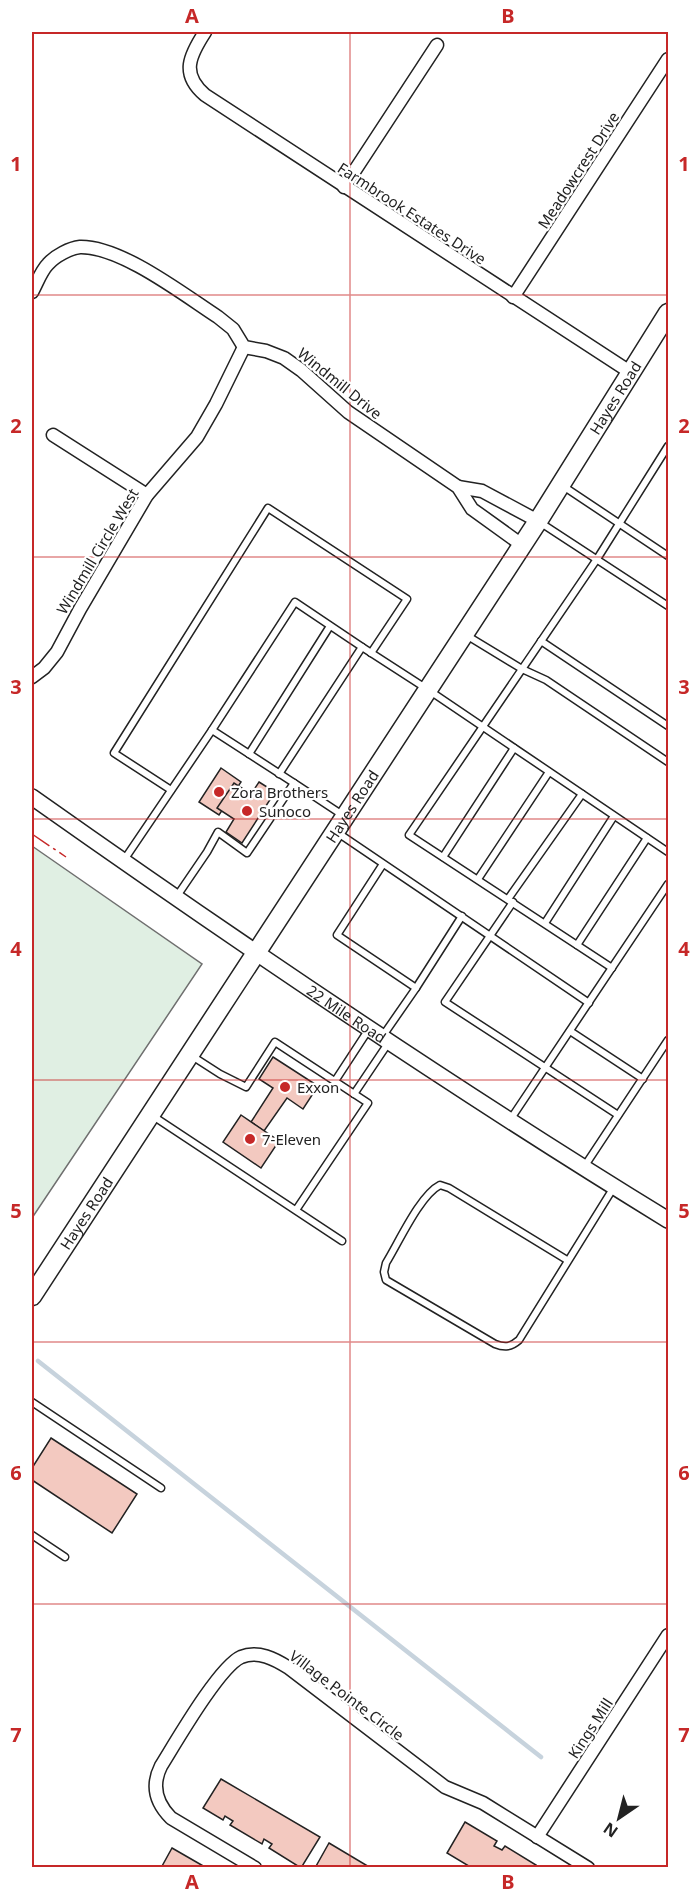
<svg xmlns="http://www.w3.org/2000/svg" width="700" height="1899" viewBox="0 0 700 1899" font-family="'Noto Sans',sans-serif">
<rect width="100%" height="100%" fill="#fff"/>
<path fill="#e0efe3" stroke="#6f6f6f" stroke-width="1.5" d="M32,846L202,964L32,1218Z"/>
<g fill="none" stroke-linecap="round" stroke-linejoin="round">
<path stroke="#c7d3dd" stroke-width="4.5" d="M38,1361L541,1757"/>
</g>
<g fill="#f3c9c0" stroke="#222" stroke-width="1.5">
<path d="M221,768L241,782L219,815L199,802Z"/>
<path d="M259,782L275,792L242,843L226,832L234,819L217,808L234,783L251,794Z"/>
<path d="M273,1057L318,1086L303,1109L287,1098L264,1131L251,1122L273,1088L259,1079Z"/>
<path d="M241,1115L279,1141L261,1168L223,1142Z"/>
<path d="M51,1438L137,1494L112,1533L32,1480V1468Z"/>
<path d="M221,1779L320,1837L301,1868L269,1848L272,1844L264,1839L262,1844L230,1825L233,1821L225,1816L223,1820L203,1808Z"/>
<path d="M465,1822L497,1841L494,1846L502,1850L505,1846L536,1865L534,1868H472L447,1853Z"/>
<path d="M329,1843L371,1868H315Z"/>
<path d="M172,1848L205,1867L204,1868H161Z"/>
</g>
<g fill="none" stroke-linecap="round" stroke-linejoin="round">
<defs>
<g id="service">
<path d="M563,486L668,556"/>
<path d="M541,523L668,606"/>
<path d="M466,635L522,669L546,680L668,762"/>
<path d="M541,641L668,726"/>
<path d="M212,730L295,602L362,647"/>
<path d="M249,754L330,626"/>
<path d="M279,774L362,647L427,689L668,852"/>
<path d="M171,790L114,753L268,508L407,599L371,653"/>
<path d="M338,833L589,1003"/>
<path d="M443,857L514,748"/>
<path d="M124,860L212,730L294,783"/>
<path d="M478,879L549,772"/>
<path d="M177,896L207,852L218,832L247,853L294,783L344,816"/>
<path d="M508,899L582,794"/>
<path d="M513,902L445,1002L618,1115"/>
<path d="M545,923L614,816"/>
<path d="M577,945L647,838"/>
<path d="M612,968L409,835L597,559L668,446"/>
<path d="M416,988L462,916"/>
<path d="M570,1031L643,1079"/>
<path d="M382,1037L416,988L337,935L383,864"/>
<path d="M192,1056L220,1074L246,1087L275,1042L368,1103L296,1210"/>
<path d="M335,1081L369,1029"/>
<path d="M354,1094L389,1042"/>
<path d="M153,1116L342,1241"/>
<path d="M510,1120L668,884"/>
<path d="M584,1167L668,1040"/>
<path d="M567,1260L449,1188L440,1185C420,1195 399,1242 386,1263L384,1272L386,1280L495,1344C505,1348 511,1347 519,1340L614,1187"/>
<path d="M32,1402L161,1488"/>
<path d="M32,1535L65,1557"/>
</g>
<g id="minor">
<path d="M205,32C190,55 180,74 205,95L630,372"/>
<path d="M344,187L437,45"/>
<path d="M32,292C37,283 41,271 48,264C55,256 70,248 80,247C121,246 184,295 218,317L233,329L244,347L266,351L284,358L301,370L348,412L458,487L472,509L522,545"/>
<path d="M513,297L668,59"/>
<path d="M53,435L147,495"/>
<path d="M458,487L482,491L538,521"/>
<path d="M32,677L44,668L57,652L80,609L147,495L197,437L216,404L244,347"/>
<path d="M537,1837L668,1635"/>
<path d="M255,1868L171,1818C156,1803 151,1786 161,1766C176,1742 219,1667 241,1657C258,1650 275,1659 289,1668L445,1787L483,1803L588,1868"/>
</g>
<g id="tertiary">
<path id="s1" d="M32,797C240,944 451,1087 668,1220"/>
</g>
<g id="secondary">
<path id="s2" d="M32,1296L538,521L668,313"/>
</g>
</defs>
<use href="#service" stroke="#222" stroke-width="9"/>
<use href="#minor" stroke="#222" stroke-width="15"/>
<use href="#tertiary" stroke="#222" stroke-width="18"/>
<use href="#secondary" stroke="#222" stroke-width="21"/>
<use href="#service" stroke="#fff" stroke-width="6"/>
<use href="#minor" stroke="#fff" stroke-width="12"/>
<use href="#tertiary" stroke="#fff" stroke-width="15"/>
<use href="#secondary" stroke="#fff" stroke-width="18"/>
<path stroke="#c62828" stroke-width="1.5" stroke-dasharray="21 4.5 3 4.5" stroke-linecap="butt" d="M32,834L66,857"/>
</g>
<path fill="none" stroke="#c62828" stroke-width="1.5" stroke-opacity="0.55" d="M350,32V1868M32,295H668M32,557H668M32,819H668M32,1080H668M32,1342H668M32,1604H668"/>
<g fill="#c62828" stroke="#fff" stroke-width="2">
<circle cx="219" cy="792" r="6"/>
<circle cx="247" cy="811" r="6"/>
<circle cx="285" cy="1087" r="6"/>
<circle cx="250" cy="1139" r="6"/>
</g>
<g text-anchor="middle" dominant-baseline="central" stroke-width="4.5" stroke-linejoin="round" paint-order="stroke">
<g font-size="15" fill="#222" stroke="#fff">
<text transform="translate(578 170) rotate(-57)">Meadowcrest Drive</text>
<text transform="translate(412 213) rotate(33)">Farmbrook Estates Drive</text>
<text transform="translate(340 383) rotate(39)">Windmill Drive</text>
<text stroke="none"><textPath href="#s2" startOffset="1071">Hayes Road</textPath></text>
<text transform="translate(97 551) rotate(-59)">Windmill Circle West</text>
<text stroke="none"><textPath href="#s2" startOffset="585">Hayes Road</textPath></text>
<text stroke="none"><textPath href="#s1" startOffset="382">22 Mile Road</textPath></text>
<text stroke="none"><textPath href="#s2" startOffset="99">Hayes Road</textPath></text>
<text transform="translate(347 1695) rotate(37)">Village Pointe Circle</text>
<text transform="translate(590 1728) rotate(-57)">Kings Mill</text>
</g>
<g font-size="15" fill="#222" stroke="#fff" text-anchor="start">
<text x="231" y="792">Zora Brothers</text>
<text x="259" y="811">Sunoco</text>
<text x="297" y="1087">Exxon</text>
<text x="262" y="1139">7-Eleven</text>
</g>
</g>
<rect width="700" height="1899" fill="none" stroke="#ffffff" stroke-width="66"/>
<g transform="translate(619 1818) rotate(215)" stroke="#ffffff" stroke-width="4.5" paint-order="stroke">
<path d="M0-4.5L10 22L0 15L-10 22Z" fill="#222222"/>
<text y="-9" font-size="16" font-weight="bold" text-anchor="middle" fill="#222222">N</text>
</g>
<rect x="33" y="33" width="634" height="1833" fill="none" stroke="#c62828" stroke-width="2"/>
<g font-size="20" text-anchor="middle" font-weight="bold" fill="#c62828">
<text x="192" y="23">A</text>
<text x="508" y="23">B</text>
<text x="16" y="171">1</text>
<text x="684" y="171">1</text>
<text x="16" y="433">2</text>
<text x="684" y="433">2</text>
<text x="16" y="694">3</text>
<text x="684" y="694">3</text>
<text x="16" y="956">4</text>
<text x="684" y="956">4</text>
<text x="16" y="1218">5</text>
<text x="684" y="1218">5</text>
<text x="16" y="1480">6</text>
<text x="684" y="1480">6</text>
<text x="16" y="1742">7</text>
<text x="684" y="1742">7</text>
<text x="192" y="1889">A</text>
<text x="508" y="1889">B</text>
</g>
</svg>
